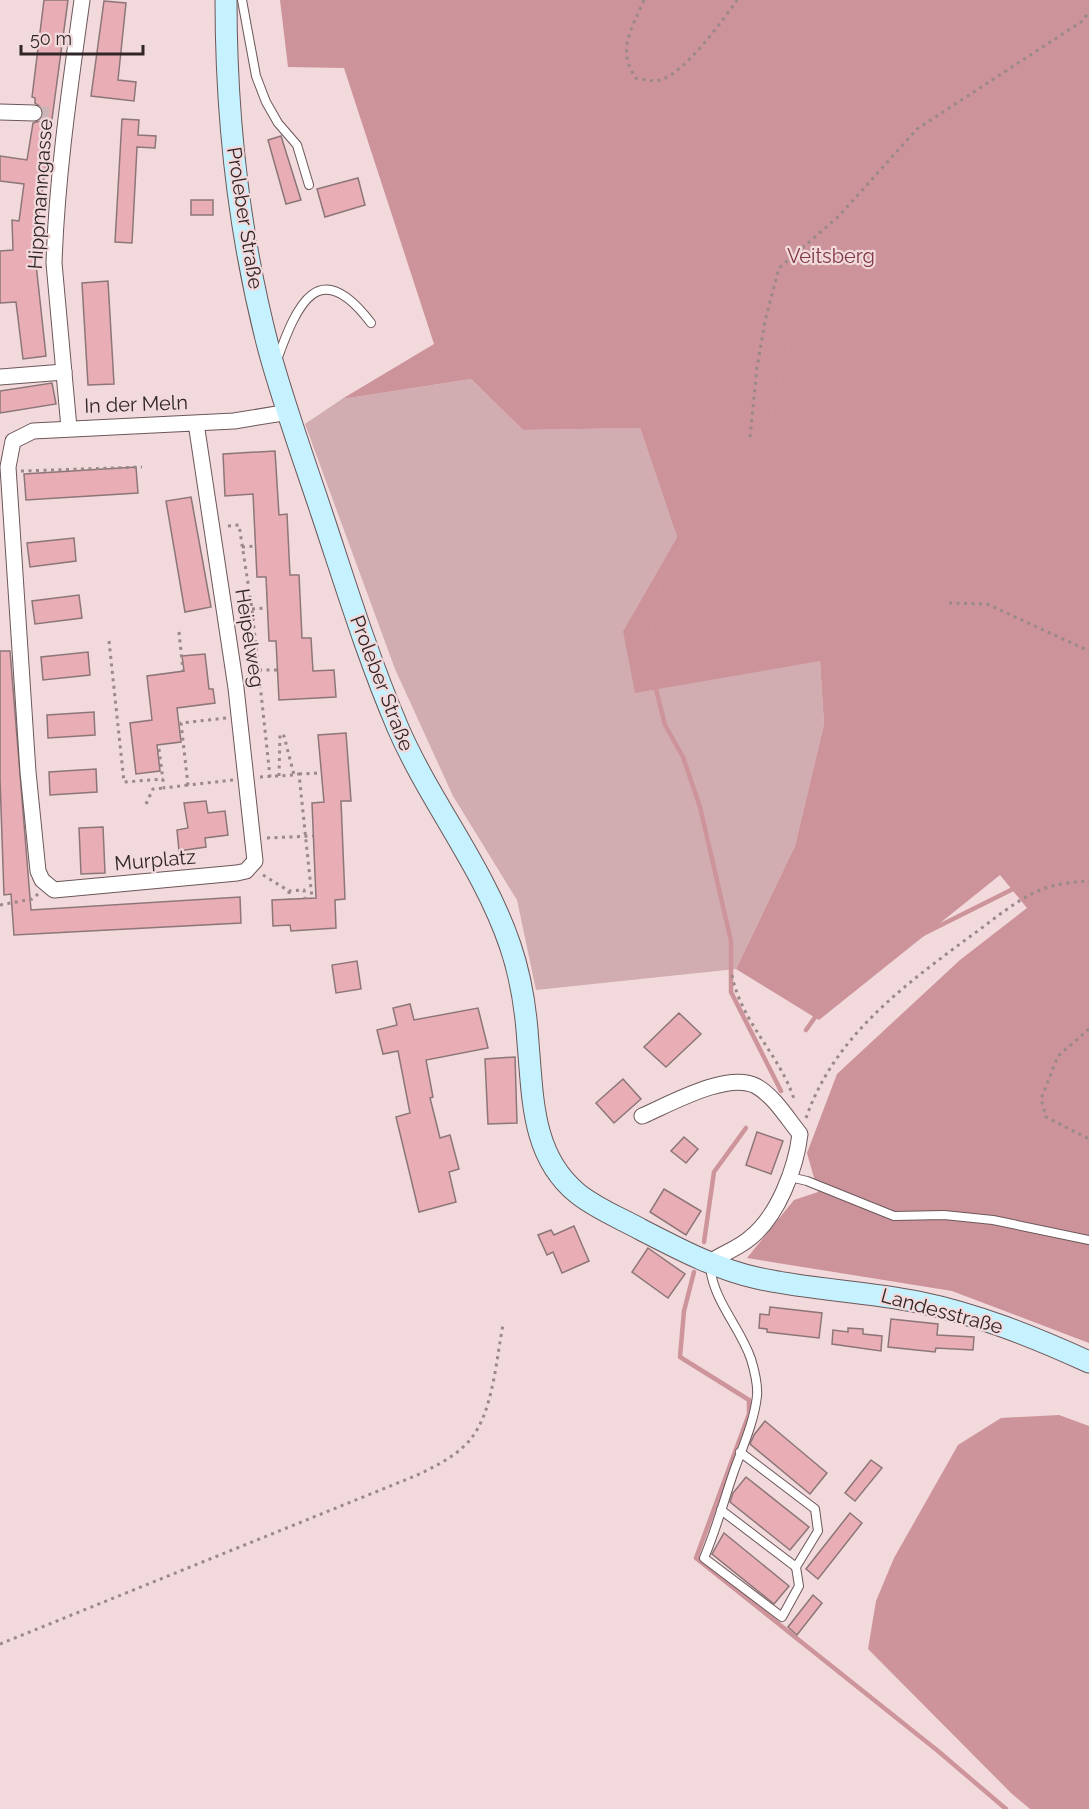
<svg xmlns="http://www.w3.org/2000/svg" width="1089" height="1809" viewBox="0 0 1089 1809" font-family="Raleway,sans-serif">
<rect width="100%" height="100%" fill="#f2d9db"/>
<path fill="#d1adb1" d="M471,379L523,430L640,428L677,537L623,631L820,661L824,724L795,846L736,969L536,990L517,900L453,796L395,669L305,424L342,399Z"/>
<path fill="#cc939a" d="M280,0H1089V1343L952,1291L747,1258L794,1200L818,1192L807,1153L837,1074L960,960L1027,908L1000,875L819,1020L736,969L795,846L824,724L820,661L635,693L623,631L677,537L640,428L523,430L471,379L342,399L434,344L344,68L288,67Z"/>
<path fill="#cd949b" d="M1059,1415L1089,1426V1809H1030L1011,1793L868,1649L876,1601L894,1558L958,1445L1001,1418Z"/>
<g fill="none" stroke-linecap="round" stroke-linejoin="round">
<g stroke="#cd949b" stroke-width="4.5">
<path d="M806,1030L836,988L871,960L1089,851"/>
<path d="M781,1091L731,992V941L700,807L683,757L665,725L652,673L648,653L663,570L769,422L792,334L813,307L823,281L905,194L941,140L1042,76L1063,55L1089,44"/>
<path d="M704,1242L714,1172L746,1128"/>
<path d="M694,1272L684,1311L680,1357L749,1400V1414L696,1558L938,1751L1006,1809"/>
</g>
</g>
<g fill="#e9aeb5" stroke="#8c7678" stroke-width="1.5">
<path d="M44,0H68L38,223L34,224L36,264L46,356L23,359L16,302L0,303V251L13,250L12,220L19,221L24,184L0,181V156L27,160L33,123L39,121L44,114L42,108L35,103V98L32,97Z"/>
<path d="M104,1L126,3L118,80L136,82L134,101L91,96Z"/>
<path d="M122,119L139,120L138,135L156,136L155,148L137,147L132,243L115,242Z"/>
<path d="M281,136L301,200L286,204L268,140Z"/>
<path d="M358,178L365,205L325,217L317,189Z"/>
<rect x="191" y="200" width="22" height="15"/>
<path d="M108,281L114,384L88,385L82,283Z"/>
<path d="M52,383L56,404L0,413V391Z"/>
<path d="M275,451L279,515L287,514L290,575H299L302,638H311L313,671L334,670L336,697L279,700L276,641H269L266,577H257L253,494L225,496L223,454Z"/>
<path d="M136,467L138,493L26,500L24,474Z"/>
<path d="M191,497L211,607L185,612L166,501Z"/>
<path d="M74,538L76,561L30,567L27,543Z"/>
<path d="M79,595L82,618L35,624L32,601Z"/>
<path d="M0,651H10L31,910L240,897L241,923L14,935L11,894L4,895L0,779Z"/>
<path d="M88,652L90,675L43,680L41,657Z"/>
<path d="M205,654L209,689H213L215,703L177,708L181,742L157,745L160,771L136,774L130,723L152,720L147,676L184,671L182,656Z"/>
<path d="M94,712L95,735L48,738L47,715Z"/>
<path d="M346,733L351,801H341L345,899L335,900L336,928L291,931L290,925L273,926L272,900L316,898L312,803L324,802L318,735Z"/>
<path d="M96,769L97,792L50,795L49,772Z"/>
<path d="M206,801L208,813L225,811L228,835L205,838L206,847L179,851L177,830L188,828L184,803Z"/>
<path d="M103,827L105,873L81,874L79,828Z"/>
<path d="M357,961L361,989L336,993L332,965Z"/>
<path d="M410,1004L414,1020L478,1008L488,1048L426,1060L433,1097L430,1098L440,1138L450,1135L459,1169L449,1172L456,1202L419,1212L396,1117L410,1113L398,1051L383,1054L377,1030L397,1025L393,1008Z"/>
<path d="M679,1013L701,1034L666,1067L644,1047Z"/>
<path d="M515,1057L517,1123L488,1124L485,1059Z"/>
<path d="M623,1079L641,1099L614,1123L596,1103Z"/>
<path d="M757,1132L783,1141L771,1174L746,1165Z"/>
<path d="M684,1137L698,1149L686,1163L671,1151Z"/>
<path d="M664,1189L701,1211L686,1235L650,1212Z"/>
<path d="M574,1226L589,1261L562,1273L553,1252L547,1255L538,1235L551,1230L554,1235Z"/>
<path d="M648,1248L685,1274L668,1298L632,1272Z"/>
<path d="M770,1307L822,1313L819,1338L767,1332V1329L759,1328L760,1314L769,1315Z"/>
<path d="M891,1319L938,1324L937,1335L974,1337L973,1350L936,1348L935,1352L888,1347Z"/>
<path d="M848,1328L863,1329V1334L882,1336L881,1351L832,1344L833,1330L848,1332Z"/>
<path d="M765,1421L827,1473L810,1494L750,1444L754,1435Z"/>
<path d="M871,1460L882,1468L855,1501L845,1493Z"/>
<path d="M746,1477L809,1527L790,1550L730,1502L733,1493Z"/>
<path d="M850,1513L862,1523L818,1579L806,1569Z"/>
<path d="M724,1533L789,1586L774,1604L712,1554Z"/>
<path d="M813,1595L822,1603L797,1635L788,1627Z"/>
</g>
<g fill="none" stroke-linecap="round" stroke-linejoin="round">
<path stroke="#cbb5b7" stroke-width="15" stroke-dasharray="15 8" stroke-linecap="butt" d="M34,113L52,115"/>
<defs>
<g id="service">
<path d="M242,0L256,76L266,102L278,123L297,145L309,185"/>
<path d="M277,360C297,304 319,254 371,323"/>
<path d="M790,1177L807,1181L894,1216L944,1215L993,1220L1089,1240"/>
<path d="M710,1267C714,1302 740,1327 751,1359C754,1369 758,1385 757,1396C754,1422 743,1446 734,1471C724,1500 716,1530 704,1558L782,1617L799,1586L796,1567L818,1531L815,1509L740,1452"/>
<path d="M721,1510L796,1567"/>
</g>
<g id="minor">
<path d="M0,112L34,113"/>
<path d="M0,377L64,372"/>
<path d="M196,423L236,688L255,861L246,871L237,873L54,890L42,880L38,871L28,772L8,467L13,441L33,431L234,421L289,412"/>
<path d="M69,428L54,263C57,174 70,87 82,0"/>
<path d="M642,1116C670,1104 728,1071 756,1086C774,1096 787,1118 800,1134C796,1168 778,1216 750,1238C739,1248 723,1253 710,1262"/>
</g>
<path id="secondary" d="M226,0C226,117 239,236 269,350C284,405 304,460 322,514C346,586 368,658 398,728C430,802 484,868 510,945C521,977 526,1009 528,1043C533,1096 531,1155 577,1193C595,1208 620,1218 640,1229C677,1248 716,1269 757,1278C810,1290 865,1291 918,1302C977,1314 1034,1337 1089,1362"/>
</defs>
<use href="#service" stroke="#6c5759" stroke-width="10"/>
<use href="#minor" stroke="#6c5759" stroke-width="17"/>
<use href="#secondary" stroke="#6c5759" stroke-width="23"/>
<g stroke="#9b898a" stroke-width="3" stroke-dasharray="3 4.5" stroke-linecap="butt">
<path d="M644,0C632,28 616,51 636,78C643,79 653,82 660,80C683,75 724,19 737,0"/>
<path d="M750,437L757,368L765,321L779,268L839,216L917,129L1081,22L1089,12"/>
<path d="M21,471L142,467"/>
<path d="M228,526L239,525L252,609L270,777"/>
<path d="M242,547L256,546"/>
<path d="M949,603L987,604L1089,651"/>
<path d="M252,609L268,608"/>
<path d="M179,632L183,671"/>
<path d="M109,641L124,782L163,779"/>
<path d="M259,670H277"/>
<path d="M226,718L181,723L188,785L233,780"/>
<path d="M159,749L164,788L188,785"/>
<path d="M299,774L321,773"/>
<path d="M279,776L280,734L284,736L294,775L299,774L312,898"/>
<path d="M260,777L294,775"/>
<path d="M146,804L153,789L164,788"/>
<path d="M267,838L313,836"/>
<path d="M263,875L289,891L304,890L305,899"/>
<path d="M289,891V899"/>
<path d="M0,905L32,899L38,894"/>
<path d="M732,975C741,1022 780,1055 794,1099"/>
<path d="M1089,1029L1058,1056L1041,1099L1046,1117L1089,1139"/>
<path d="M806,1118C834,1037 902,987 968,938C991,922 1014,901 1040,890C1055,884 1073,882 1089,881"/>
<path d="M0,1644L415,1476C434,1467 455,1457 469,1441C493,1414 496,1360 503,1325"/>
</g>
<use href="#service" stroke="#fff" stroke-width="8"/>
<use href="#minor" stroke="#fff" stroke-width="15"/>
<use href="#secondary" stroke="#c5f2fe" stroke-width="21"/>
</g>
<g text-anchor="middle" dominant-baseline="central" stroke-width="4.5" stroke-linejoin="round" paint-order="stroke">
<g font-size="20" fill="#302627" stroke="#f2d9db">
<text transform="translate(40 194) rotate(-86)">Hippmanngasse</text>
<text transform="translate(245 218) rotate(81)">Proleber Straße</text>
<text transform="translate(136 404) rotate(-2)">In der Meln</text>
<text transform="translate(250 638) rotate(81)">Heipelweg</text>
<text transform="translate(382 683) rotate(69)">Proleber Straße</text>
<text transform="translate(155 860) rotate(-5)">Murplatz</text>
<text transform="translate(942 1311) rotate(15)">Landesstraße</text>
</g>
<g font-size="20" fill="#7f3845" stroke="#f2d9db">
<text x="831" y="256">Veitsberg</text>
</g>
</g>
<path d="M21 45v9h122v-9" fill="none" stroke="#302627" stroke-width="3"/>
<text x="30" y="45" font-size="18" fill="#302627" stroke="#f2d9db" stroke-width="4.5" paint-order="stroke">50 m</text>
</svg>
